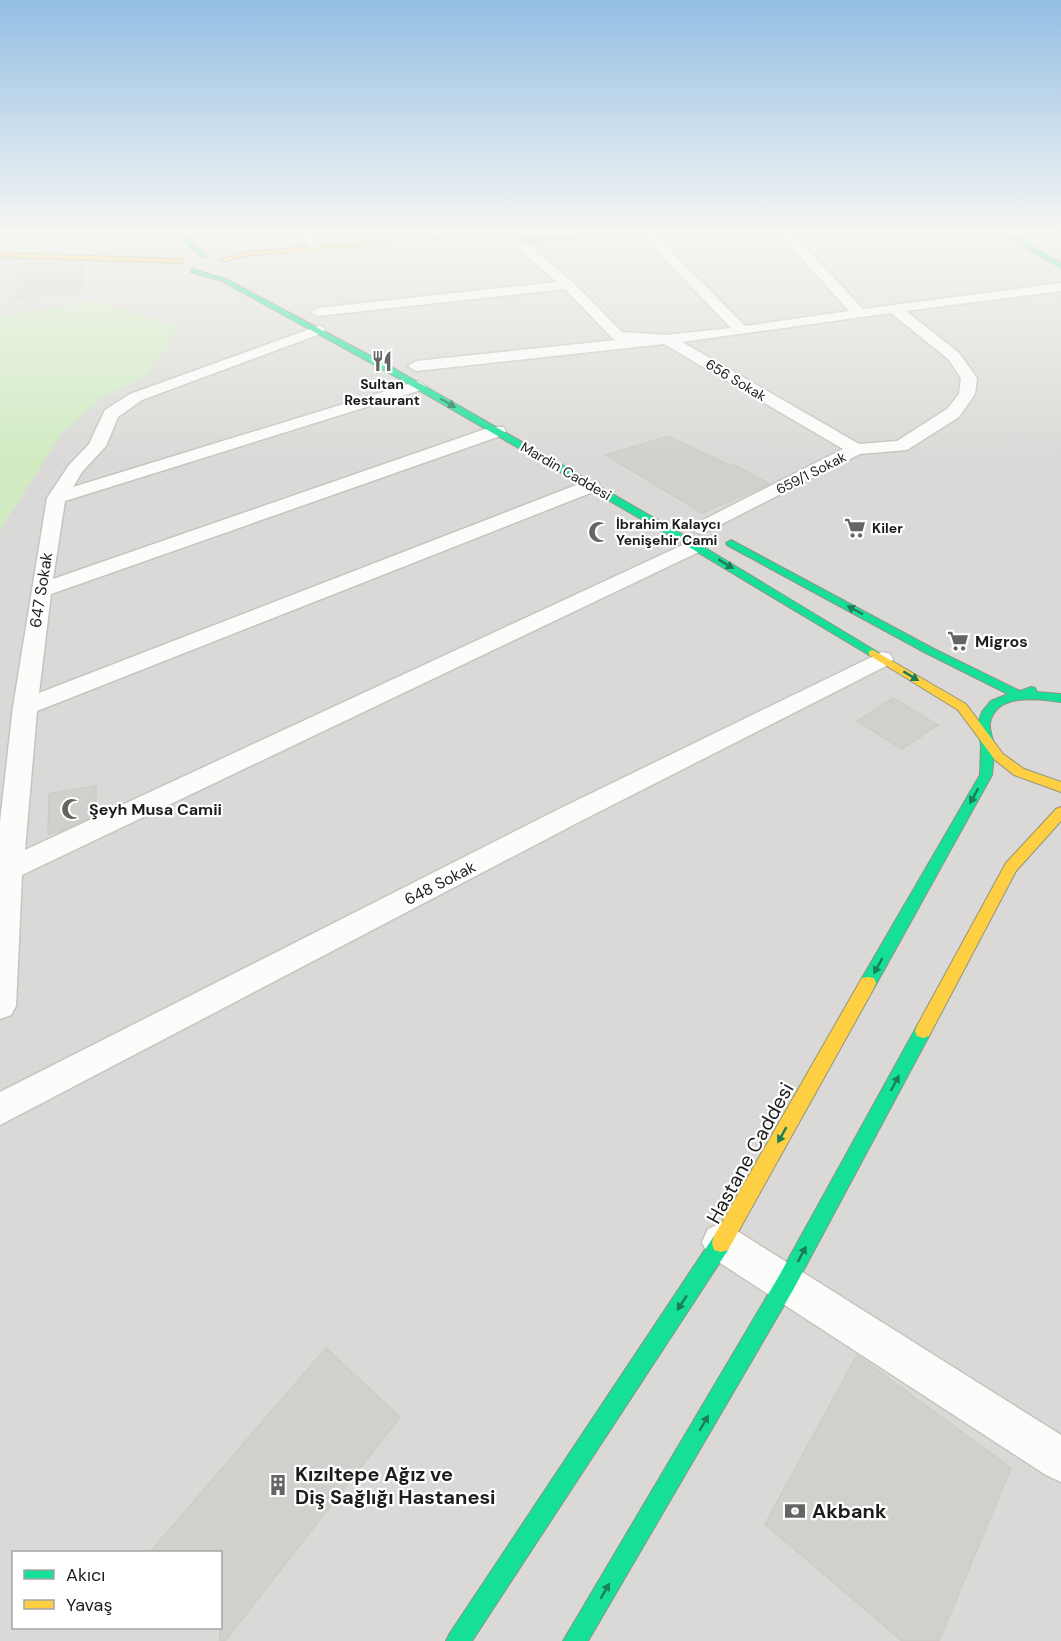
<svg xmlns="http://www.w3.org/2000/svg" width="1061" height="1641" viewBox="0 0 1061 1641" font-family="'DM Sans',sans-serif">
<rect width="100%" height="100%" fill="#ebeae5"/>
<path fill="#dad9d7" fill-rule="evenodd" d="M0,233H1061V1641H0ZM14,1552H220V1628H14Z"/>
<path fill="#d1eac2" d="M94,301L178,326L165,350L145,377L103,397L62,433L0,531V317Z"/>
<g fill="#d2d0cc" stroke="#ceccc6" stroke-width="1.5">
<path d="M31,236L81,237V250L28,249Z"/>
<path d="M24,263L82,265L83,291L14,298Z"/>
<path d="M668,436L731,466L735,465L769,484L702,513L606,455Z"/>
<path d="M893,698L938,725L902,749L857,721Z"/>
<path d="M96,786V815L58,832L48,834L49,794Z"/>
<path d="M326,1348L400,1417L225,1641H220V1552H150Z"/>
<path d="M857,1355L1011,1468L939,1641H902L765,1524Z"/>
</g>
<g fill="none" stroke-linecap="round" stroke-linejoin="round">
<defs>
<g id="street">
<path d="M302,233H314L321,248L319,251H311Z"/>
<path d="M500,233H513L573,282L622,332L666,335L731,328L640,233H653L745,326L849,311L779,233H792L863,309L1061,283V291L906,311L959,353L977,378L975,394L959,417L907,450L860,454L702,534L695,532L692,528L695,524L843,449L664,344L416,371L408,366L416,361L616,340L613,339L565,289L318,316L311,312L318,308L557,282ZM891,313L948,359L961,378L959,394L947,409L897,441L859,444L682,342Z"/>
<path d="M318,326L323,327L325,330L323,333L142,400L118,417L106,446L82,472L73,487L412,383L418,381L426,386L424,389L65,501L53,579L491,427H503L506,431L503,435L51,594L39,693L584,482H598L600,486L598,490L37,711L25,850L689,542H703L706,546L703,550L22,875L16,1006L11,1015L0,1019V822L13,707L47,498L69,465L89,444L105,410L130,394Z"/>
<path d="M882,652L890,654L893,659L890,664L579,822L0,1125V1092L561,808Z"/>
<path d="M721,1223L734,1229L1061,1435V1482L1046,1475L708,1255L702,1242L708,1229Z"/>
</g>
<g id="fast">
<path d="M174,233H181L206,255V257H202Z"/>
<path d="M504,233H514L532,238L619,233L532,242Z"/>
<path d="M1001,233H1008L1061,263V268Z"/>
<path d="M192,269L226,279L395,369L687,537L879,653L877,655H869L679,541L389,373L222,281L190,272Z"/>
<path d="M731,540L934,649L1020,691L1031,687L1035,688L1037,692L1061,694V702C1039,699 996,692 990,723C989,730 993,738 994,746C994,756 993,765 992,775L874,988L868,989L862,988L860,983L862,978L980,775L981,746L978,723L982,712L991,701L1008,694L926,653L727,545L726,543Z"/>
<path d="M923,1024L929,1026L931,1031L929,1036L793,1290L588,1641H563L779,1276L917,1026Z"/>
<path d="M721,1234L728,1236L730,1243L728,1250L472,1641H446L450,1633L714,1236Z"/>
</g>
<g id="slow">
<path d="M480,233H505L247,256L222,262L219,260L247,252Z"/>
<path d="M0,253L181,259L184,261L181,263L0,257Z"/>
<path d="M873,650L966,704L1003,754L1024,769L1061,782V792L1014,775L995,760L958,710L869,655V651Z"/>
<path d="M1061,807V821L1016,871L929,1036L923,1038L917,1036L915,1031L917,1026L1006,863L1056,809Z"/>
<path d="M868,977L874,978L876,983L874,988L728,1250L721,1252L714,1250L712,1243L714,1236L862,978Z"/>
</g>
</defs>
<use href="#street" stroke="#c4c4c1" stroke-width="3"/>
<use href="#fast" stroke="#8f957c" stroke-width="2"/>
<use href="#slow" stroke="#8f957c" stroke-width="2"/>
<use href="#street" fill="#fcfcfb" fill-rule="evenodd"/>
<use href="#fast" fill="#16e098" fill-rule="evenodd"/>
<use href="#slow" fill="#ffcf43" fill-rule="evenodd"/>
</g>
<defs><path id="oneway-solid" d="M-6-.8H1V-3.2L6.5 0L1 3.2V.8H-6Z" transform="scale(1.5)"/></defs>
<g fill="#1a7e5a">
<use href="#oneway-solid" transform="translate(448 403) rotate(30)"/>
<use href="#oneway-solid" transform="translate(726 564) rotate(31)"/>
<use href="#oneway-solid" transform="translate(855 610) rotate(-152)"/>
<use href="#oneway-solid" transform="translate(911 676) rotate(31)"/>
<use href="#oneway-solid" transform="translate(974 796) rotate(119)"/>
<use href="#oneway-solid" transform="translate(878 966) rotate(119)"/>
<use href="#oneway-solid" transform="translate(895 1083) rotate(-62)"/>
<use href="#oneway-solid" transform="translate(782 1135) rotate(119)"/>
<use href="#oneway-solid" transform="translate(802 1254) rotate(-62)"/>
<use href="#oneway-solid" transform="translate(682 1303) rotate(123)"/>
<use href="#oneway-solid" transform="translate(704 1423) rotate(-60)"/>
<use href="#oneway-solid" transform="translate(605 1591) rotate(-60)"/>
</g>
<linearGradient id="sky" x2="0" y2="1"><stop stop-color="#94bfe4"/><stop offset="0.5" stop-color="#f6f6f3"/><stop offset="1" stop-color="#f6f6f3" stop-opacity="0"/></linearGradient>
<rect width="1061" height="463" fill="url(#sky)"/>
<defs>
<symbol id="restaurant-bare" viewBox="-9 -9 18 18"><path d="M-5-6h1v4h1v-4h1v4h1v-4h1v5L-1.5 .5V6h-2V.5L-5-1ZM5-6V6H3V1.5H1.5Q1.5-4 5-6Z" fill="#656563" stroke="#fff" stroke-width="2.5" paint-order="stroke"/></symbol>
<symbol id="supermarket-bare" viewBox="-9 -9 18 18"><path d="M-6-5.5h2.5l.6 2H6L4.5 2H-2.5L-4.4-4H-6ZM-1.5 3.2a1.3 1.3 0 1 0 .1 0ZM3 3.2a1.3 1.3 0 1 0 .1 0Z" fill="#656563" stroke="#fff" stroke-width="2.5" paint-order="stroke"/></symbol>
<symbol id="mosque-bare" viewBox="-9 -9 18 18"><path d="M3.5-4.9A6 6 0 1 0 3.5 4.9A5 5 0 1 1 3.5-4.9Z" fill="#656563" stroke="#fff" stroke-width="2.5" paint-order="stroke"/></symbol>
<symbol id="building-bare" viewBox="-9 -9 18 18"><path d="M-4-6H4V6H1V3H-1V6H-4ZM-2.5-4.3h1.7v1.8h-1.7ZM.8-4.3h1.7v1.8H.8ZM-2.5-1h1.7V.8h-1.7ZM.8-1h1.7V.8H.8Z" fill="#656563" stroke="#fff" stroke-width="2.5" paint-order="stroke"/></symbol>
<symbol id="bank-bare" viewBox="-9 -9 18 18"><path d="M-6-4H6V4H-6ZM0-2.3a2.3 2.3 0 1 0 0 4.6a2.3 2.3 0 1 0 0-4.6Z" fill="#656563" stroke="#fff" stroke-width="2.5" paint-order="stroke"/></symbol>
</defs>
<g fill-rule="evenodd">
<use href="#restaurant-bare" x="367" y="346" width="30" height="30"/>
<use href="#supermarket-bare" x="840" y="513" width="30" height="30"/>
<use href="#mosque-bare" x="584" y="517" width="30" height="30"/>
<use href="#supermarket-bare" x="943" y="626" width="30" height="30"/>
<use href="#mosque-bare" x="57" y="794" width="30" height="30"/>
<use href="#building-bare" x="263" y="1470" width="30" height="30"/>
<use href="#bank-bare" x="780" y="1496" width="30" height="30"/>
</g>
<g text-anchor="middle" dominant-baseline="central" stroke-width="4.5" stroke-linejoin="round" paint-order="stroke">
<g font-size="14" fill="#1d1d1d" stroke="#fff">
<text transform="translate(736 380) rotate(31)">656 Sokak</text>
<text transform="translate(566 471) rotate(30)">Mardin Caddesi</text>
<text transform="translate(811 473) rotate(-27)">659/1 Sokak</text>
</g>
<g font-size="14" font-weight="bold" fill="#1d1d1d" stroke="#fff" text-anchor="start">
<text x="382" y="384" text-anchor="middle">Sultan<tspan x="382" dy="16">Restaurant</tspan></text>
<text x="616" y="524">İbrahim Kalaycı<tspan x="616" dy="16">Yenişehir Cami</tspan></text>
<text x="872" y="528">Kiler</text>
</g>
<g font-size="16" fill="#1d1d1d" stroke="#fff">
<text transform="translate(41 590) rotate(-81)">647 Sokak</text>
<text transform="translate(440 883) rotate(-27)">648 Sokak</text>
</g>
<g font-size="16" font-weight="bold" fill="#1d1d1d" stroke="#fff" text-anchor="start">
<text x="975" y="641">Migros</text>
<text x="89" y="809">Şeyh Musa Camii</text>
</g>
<g font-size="20" fill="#1d1d1d" stroke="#fff">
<text transform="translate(750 1153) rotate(-61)">Hastane Caddesi</text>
</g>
<g font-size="20" font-weight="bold" fill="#1d1d1d" stroke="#fff" text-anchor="start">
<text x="295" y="1474">Kızıltepe Ağız ve<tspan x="295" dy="23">Diş Sağlığı Hastanesi</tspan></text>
<text x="812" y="1511">Akbank</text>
</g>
</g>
<rect x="12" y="1551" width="210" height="78" fill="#ffffff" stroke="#a5a5a5" stroke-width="1.5"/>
<rect x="24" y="1570" width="30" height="9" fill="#16e098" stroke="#a5a5a5" stroke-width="1.5"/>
<text x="66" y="1581" font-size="18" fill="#1d1d1d">Akıcı</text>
<rect x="24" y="1600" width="30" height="9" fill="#ffcf43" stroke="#a5a5a5" stroke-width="1.5"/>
<text x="66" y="1611" font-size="18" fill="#1d1d1d">Yavaş</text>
</svg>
